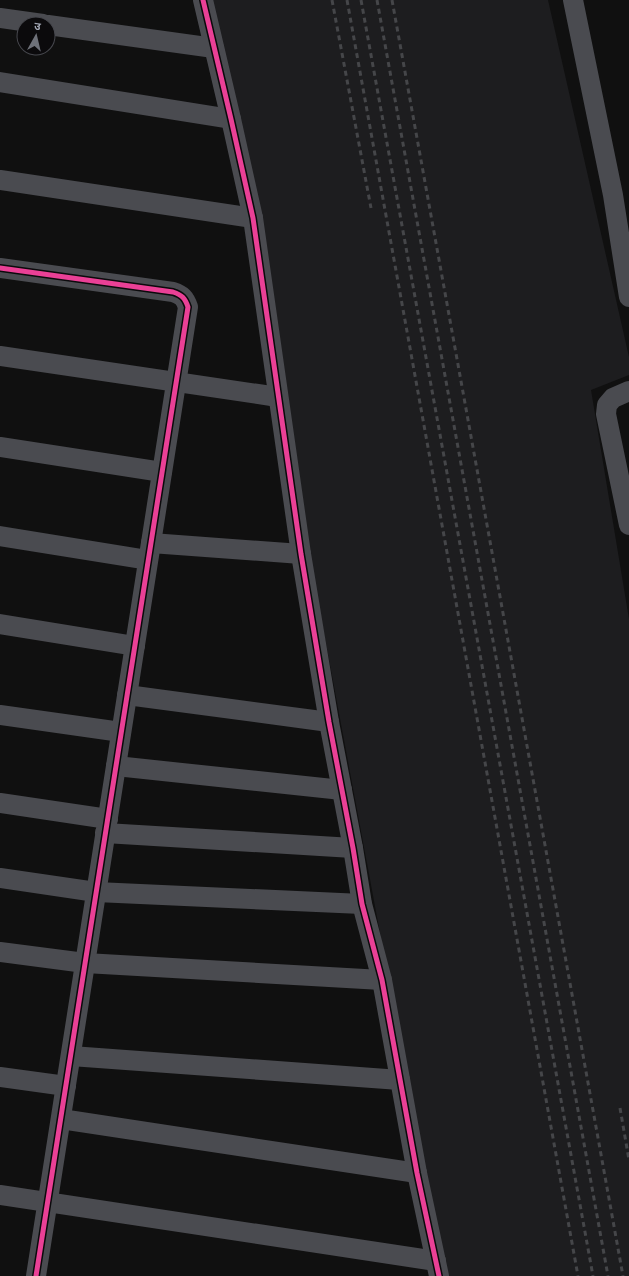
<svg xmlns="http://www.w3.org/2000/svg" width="629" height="1276" viewBox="0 0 629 1276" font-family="'Noto Sans','Noto Sans Devanagari',sans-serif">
<rect width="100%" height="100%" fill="#101010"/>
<path fill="#1d1d1f" d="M206,0H548L629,357V375L591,390L629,619V1276H444Z"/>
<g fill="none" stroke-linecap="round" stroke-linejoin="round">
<g stroke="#4a4b50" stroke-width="20">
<path d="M203,0L231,119L253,218L301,554L329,722L353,848L362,904L382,980L417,1173L439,1276"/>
<path d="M573,0L613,195L629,297"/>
<path d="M0,18L43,24"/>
<path d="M48,25L214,48"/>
<path d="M0,82L231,119"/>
<path d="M0,180L253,218"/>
<path d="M0,268L173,292C182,295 185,298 188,307L36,1276"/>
<path d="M0,356L278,397"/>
<path d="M629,391L613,398L607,405L606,414L629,525"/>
<path d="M0,447L162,472"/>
<path d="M0,536L148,560"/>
<path d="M151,543L301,554"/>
<path d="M0,624L135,646"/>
<path d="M127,695L329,722"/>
<path d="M0,715L121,732"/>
<path d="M116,766L342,790"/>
<path d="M0,803L108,819"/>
<path d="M105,833L353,848"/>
<path d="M0,878L96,892L362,904"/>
<path d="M0,952L85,963L382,980"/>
<path d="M71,1056L400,1080"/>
<path d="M0,1077L66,1086"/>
<path d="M61,1119L417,1173"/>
<path d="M0,1195L436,1261"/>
</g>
<g stroke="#454649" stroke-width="3" stroke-dasharray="5 4" stroke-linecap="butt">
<path d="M332,0L371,208"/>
<path d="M347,0L578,1276"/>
<path d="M361,0L593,1276"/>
<path d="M377,0L608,1276"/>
<path d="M392,0L623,1276"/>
<path d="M620,1108L629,1160"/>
</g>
<defs>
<g id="cycleway">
<path d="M203,0L231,119L253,218L301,554L329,722L353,848L362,904L382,980L417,1173L439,1276"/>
<path d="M0,268L173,292C182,295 185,298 188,307L36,1276"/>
</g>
</defs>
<use href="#cycleway" stroke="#0b0a0c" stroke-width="8"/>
<use href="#cycleway" stroke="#ea4096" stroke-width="5"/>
</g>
<g transform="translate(36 36) rotate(8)"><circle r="19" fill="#0b0a0c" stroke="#47484e"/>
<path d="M0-3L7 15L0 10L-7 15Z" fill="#6e7179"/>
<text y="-6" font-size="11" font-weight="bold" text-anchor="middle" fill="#a0a5b2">उ</text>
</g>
</svg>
